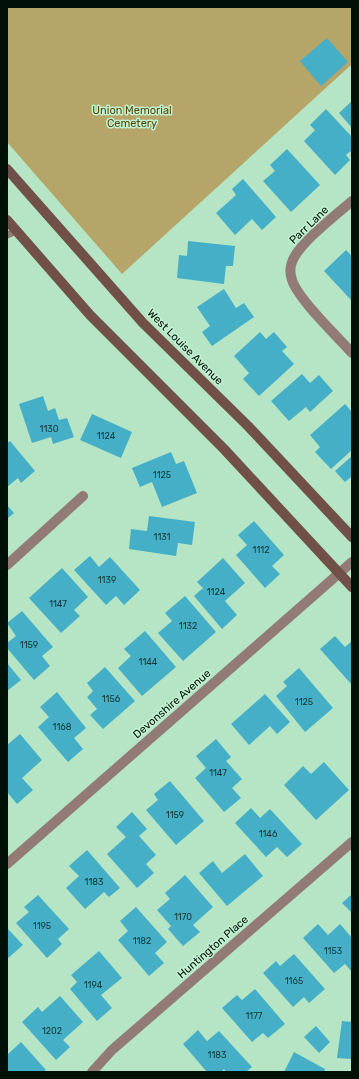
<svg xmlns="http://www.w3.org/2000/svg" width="359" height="1079" viewBox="0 0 359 1079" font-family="Rubik,sans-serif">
<rect width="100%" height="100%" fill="#b5e5c4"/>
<path fill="#b5a568" d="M7,7H352V64L122,274L7,142Z"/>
<g fill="#45afc7">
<path d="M327,38L348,62L321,86L300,61Z"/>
<path d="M352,101V128L339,113Z"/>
<path d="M326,109L352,137V150L346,155L350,160L335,175L304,141L315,130L310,125Z"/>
<path d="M287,149L320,185L291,212L263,181L275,171L270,165Z"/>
<path d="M243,179L276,217L262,230L252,219L235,235L216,213L236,195L232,189Z"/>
<path d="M188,241L235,246L233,266H226L224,284L177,278L179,255L187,256Z"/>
<path d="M346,250L352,256V301L324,271Z"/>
<path d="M224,289L236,308L244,303L254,317L212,346L202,332L210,326L197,307Z"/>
<path d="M260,332L266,339L274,332L287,347L282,351L294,364L259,396L243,379L249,373L234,356Z"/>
<path d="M302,374L310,383L319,375L333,391L310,412L306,407L289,421L271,401Z"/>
<path d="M43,396L48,411L55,408L59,420L67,418L74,437L53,444L51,437L32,443L19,404Z"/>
<path d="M345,404L352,412V450L331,469L315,452L320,447L310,435Z"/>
<path d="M92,414L132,432L121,458L80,440Z"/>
<path d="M10,441L35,471L21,483L18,478L7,487V443Z"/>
<path d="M171,452L176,464L184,461L197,493L162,507L152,482L140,487L132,468Z"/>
<path d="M352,456V478L351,477L345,482L335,471Z"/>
<path d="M7,505L14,513L7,519Z"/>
<path d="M149,516L195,522L192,545L178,543L176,556L129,549L131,529L147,531Z"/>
<path d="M254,521L284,555L272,566L280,574L265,588L236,555L247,545L238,535Z"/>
<path d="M90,556L99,567L110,557L140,590L124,605L116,596L106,605L74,570Z"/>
<path d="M223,558L245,583L225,601L237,615L222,629L194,596L203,588L197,582Z"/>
<path d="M62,568L88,597L74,610L80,616L61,633L29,598Z"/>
<path d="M185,596L216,632L183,661L158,633L172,621L165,613Z"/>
<path d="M22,611L53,647L42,656L50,666L34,680L7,648V643L16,636L7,623Z"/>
<path d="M145,631L176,667L142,696L118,668L131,656L124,649Z"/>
<path d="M335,636L345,647L352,641V685L320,649Z"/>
<path d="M7,663L21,680L7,691Z"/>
<path d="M105,667L135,701L103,729L90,715L97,709L87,697L93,691L87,683Z"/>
<path d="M299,668L333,708L305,732L276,696L287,686L283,682Z"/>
<path d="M57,692L86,728L74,738L83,749L68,762L38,727L49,717L40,707Z"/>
<path d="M265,694L290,722L277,734L270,726L249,745L231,724Z"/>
<path d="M20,734L42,760L22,778L33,790L17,804L7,792V745Z"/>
<path d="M216,739L231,757L226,761L242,779L232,788L241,798L224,812L195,778L206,768L196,756Z"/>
<path d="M324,762L349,790L316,820L284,785L303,766L311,774Z"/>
<path d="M170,781L204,821L176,845L146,810L158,800L154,794Z"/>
<path d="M251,808L260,818L270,809L302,844L287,857L277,847L266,857L235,823Z"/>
<path d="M132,812L147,829L139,836L156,855L146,864L154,873L137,888L107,854L126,837L116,827Z"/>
<path d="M87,850L120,888L109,897L104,892L85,909L66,888L79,876L69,866Z"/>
<path d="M245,854L263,876L227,906L199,873L213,861L222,873Z"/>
<path d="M185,875L213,907L193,925L200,932L183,946L168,929L171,926L157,910L170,899L165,893Z"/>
<path d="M352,894V913L342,903Z"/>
<path d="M38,895L69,929L58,939L62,944L47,958L16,923L29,912L24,907Z"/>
<path d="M136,907L167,942L155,953L164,963L149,976L118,940L128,931L120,921Z"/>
<path d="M318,924L328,935L340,924L352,938V972L345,964L334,973L303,938Z"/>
<path d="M7,928L23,945L7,959Z"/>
<path d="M99,951L122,978L101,995L112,1008L97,1021L70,989L77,982L71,975Z"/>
<path d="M294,954L325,989L309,1003L304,997L293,1007L263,973L276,961L280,966Z"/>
<path d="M255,989L285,1024L268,1038L263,1033L252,1042L222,1008L237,995L242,1000Z"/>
<path d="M60,996L83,1022L63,1040L70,1047L56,1060L22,1022L38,1007L42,1012Z"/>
<path d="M342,1021L352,1022V1059L337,1058Z"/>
<path d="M316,1026L330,1042L319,1053L304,1037Z"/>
<path d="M198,1030L207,1041L219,1031L252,1067L246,1072H226L224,1069L221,1072H207L183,1044Z"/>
<path d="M21,1042L46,1070L43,1072H7V1055Z"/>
<path d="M294,1052L325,1069L324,1072H284Z"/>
</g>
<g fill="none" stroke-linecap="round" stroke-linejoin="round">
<path stroke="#927b75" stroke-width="7" d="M7,235L17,231"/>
<g stroke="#927b75" stroke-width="10">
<path d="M352,201C337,214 298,244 292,262C290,267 290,274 292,280C298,299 337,336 352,353"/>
<path d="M7,565L83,496"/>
<path d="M7,864L352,562"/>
<path d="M92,1072L112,1050L352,842"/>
</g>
<g stroke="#705048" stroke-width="10">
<path d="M7,169L143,323L248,426L352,537"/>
<path d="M7,220L90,315L224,449L352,587"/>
</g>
</g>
<g text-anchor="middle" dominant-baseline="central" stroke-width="3" stroke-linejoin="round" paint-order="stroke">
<g font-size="9" fill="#123836">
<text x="49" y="429">1130</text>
<text x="106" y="436">1124</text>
<text x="162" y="475">1125</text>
<text x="162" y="537">1131</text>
<text x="261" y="550">1112</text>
<text x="107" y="580">1139</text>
<text x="216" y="592">1124</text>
<text x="58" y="604">1147</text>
<text x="188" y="626">1132</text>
<text x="29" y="645">1159</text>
<text x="148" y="662">1144</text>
<text x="111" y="699">1156</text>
<text x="304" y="702">1125</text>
<text x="62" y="727">1168</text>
<text x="218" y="773">1147</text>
<text x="175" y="815">1159</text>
<text x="268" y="834">1146</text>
<text x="94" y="882">1183</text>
<text x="183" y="917">1170</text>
<text x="42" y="926">1195</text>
<text x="142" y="941">1182</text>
<text x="333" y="951">1153</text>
<text x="294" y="981">1165</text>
<text x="93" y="985">1194</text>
<text x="254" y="1016">1177</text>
<text x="52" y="1031">1202</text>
<text x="217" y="1055">1183</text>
</g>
<g font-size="11" fill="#554706" stroke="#c2f2d1">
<text x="132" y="110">Union Memorial<tspan x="132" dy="13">Cemetery</tspan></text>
</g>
<g font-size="11" fill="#011006" stroke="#c2f2d1">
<text transform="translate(309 225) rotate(-44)">Parr Lane</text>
<text transform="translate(185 347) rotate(45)">West Louise Avenue</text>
<text transform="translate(172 704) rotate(-41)">Devonshire Avenue</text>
<text transform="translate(213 947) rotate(-41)">Huntington Place</text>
</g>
</g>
<rect width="359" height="1079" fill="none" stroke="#011006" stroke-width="16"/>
</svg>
